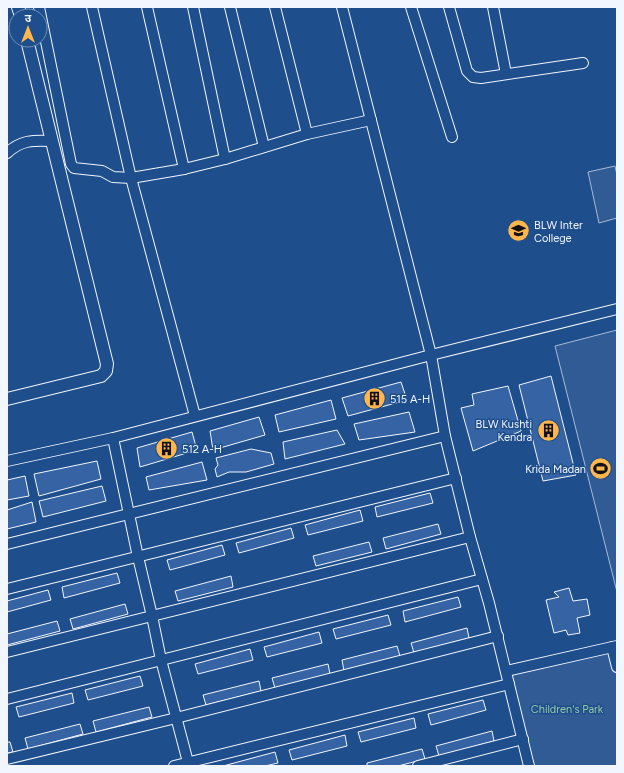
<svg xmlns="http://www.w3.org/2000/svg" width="624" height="773" viewBox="0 0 624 773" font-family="Figtree,'Noto Sans Devanagari',sans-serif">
<rect width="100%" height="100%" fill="#1f4e8c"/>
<g fill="#305b95" stroke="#a8bbd7">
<path d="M615,166L617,175V218L599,223L588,172Z"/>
<path d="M617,330V592L555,346Z"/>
<path d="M617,648V766H529L506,671Z"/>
</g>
<g fill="#3563a3" stroke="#f2f6ff">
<path d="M551,376L576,475L543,481L519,385Z"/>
<path d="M401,382L407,400L348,416L342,398Z"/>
<path d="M508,386L521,431L473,451L461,408L474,405L472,394Z"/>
<path d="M331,400L336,419L279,432L275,415Z"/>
<path d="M409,412L415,432L359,440L354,424Z"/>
<path d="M259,417L265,435L213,450L210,431Z"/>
<path d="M337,430L345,444L285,459L283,442Z"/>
<path d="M192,432L197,450L140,467L137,448Z"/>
<path d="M251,449L271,453L274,464L246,472H229L217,477L215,469L218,465L216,458Z"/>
<path d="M97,461L101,479L39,496L34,474Z"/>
<path d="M202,462L207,480L149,490L146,477Z"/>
<path d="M25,476L29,496L7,500V480Z"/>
<path d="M102,486L106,501L43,517L39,501Z"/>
<path d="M430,493L433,503L377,517L375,507Z"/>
<path d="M32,502L36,522L7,529V510Z"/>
<path d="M360,510L363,521L308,535L305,525Z"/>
<path d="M438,524L441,534L386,549L383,538Z"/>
<path d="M291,528L294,538L239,553L236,543Z"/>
<path d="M369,542L372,552L316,566L313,556Z"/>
<path d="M222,545L225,555L170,570L167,560Z"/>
<path d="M117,573L120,583L64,598L62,587Z"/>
<path d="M231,576L233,587L178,601L175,591Z"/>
<path d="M569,588L573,601L587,599L590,615L577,618L580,633L568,635L566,630L554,633L546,600L559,597L554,592Z"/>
<path d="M48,590L51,600L7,612V601Z"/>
<path d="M458,597L461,607L405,622L403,611Z"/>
<path d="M125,604L128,614L73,629L70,619Z"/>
<path d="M388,615L391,625L336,639L333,629Z"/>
<path d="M57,621L60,631L7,645V634Z"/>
<path d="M467,628L469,638L414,653L411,643Z"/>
<path d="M319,632L322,643L267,657L264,647Z"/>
<path d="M397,646L400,656L344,671L342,660Z"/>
<path d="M250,649L253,660L198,674L195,664Z"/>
<path d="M328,664L330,674L275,688L272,678Z"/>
<path d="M140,676L143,686L88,700L85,690Z"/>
<path d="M259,681L261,691L206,705L203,695Z"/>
<path d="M72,693L74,703L19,717L16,707Z"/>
<path d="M483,700L486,710L431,725L428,714Z"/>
<path d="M149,707L152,717L96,732L93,721Z"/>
<path d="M414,718L416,728L361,742L358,732Z"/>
<path d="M80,724L83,734L28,749L25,738Z"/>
<path d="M492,731L494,741L439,756L436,746Z"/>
<path d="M345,735L347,746L292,760L289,750Z"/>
<path d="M7,742H10L13,752L7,753Z"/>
<path d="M422,749L425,759L398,766H367V763Z"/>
<path d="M275,752L278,763L265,766H223Z"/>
</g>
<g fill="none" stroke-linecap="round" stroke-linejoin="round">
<defs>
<g id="minor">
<path d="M39,7L71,164L74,168L102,171L113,177L131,178L184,169L147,7"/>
<path d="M92,7L131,178L195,416"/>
<path d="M193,7L225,159"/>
<path d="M230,7L264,147"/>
<path d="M275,7L307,134"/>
<path d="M342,7L431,355L445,436L470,537L489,603L529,766"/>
<path d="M411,7L452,137"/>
<path d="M449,7L467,71L473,77L481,78L583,63"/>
<path d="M493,7L506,74"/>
<path d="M7,153C21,140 33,140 52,141"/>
<path d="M184,169L225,159L307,134L371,120"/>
<path d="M113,438L138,557L152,616L161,660L189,766"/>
<path d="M7,461L113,438L431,355L617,309"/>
<path d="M7,544L445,436"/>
<path d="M7,589L456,478"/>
<path d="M612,647L617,667"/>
<path d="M7,652L470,537"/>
<path d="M506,671L617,646"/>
<path d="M7,699L482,579"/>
<path d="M7,759L176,718L498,636"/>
<path d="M174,766L509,684"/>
<path d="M418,766L523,739"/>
</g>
<g id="tertiary">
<path d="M18,7L21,16"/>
<path d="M7,399L101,376L106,371L107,364L27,40"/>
</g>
</defs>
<use href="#minor" stroke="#f2f6ff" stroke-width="12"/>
<use href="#tertiary" stroke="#f2f6ff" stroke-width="14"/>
<use href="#minor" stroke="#1f4e8c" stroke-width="10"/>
<use href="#tertiary" stroke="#1f4e8c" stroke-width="12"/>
</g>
<defs>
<symbol id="university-disc" viewBox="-11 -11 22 22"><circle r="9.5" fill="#ffb74d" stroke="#1f4e8c"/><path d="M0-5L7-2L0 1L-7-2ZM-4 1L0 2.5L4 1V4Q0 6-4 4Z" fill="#111"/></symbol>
<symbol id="building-disc" viewBox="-11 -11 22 22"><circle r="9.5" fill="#ffb74d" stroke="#1f4e8c"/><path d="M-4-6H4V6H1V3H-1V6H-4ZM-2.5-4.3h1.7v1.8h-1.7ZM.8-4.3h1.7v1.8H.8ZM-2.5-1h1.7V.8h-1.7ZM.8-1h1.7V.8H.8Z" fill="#111"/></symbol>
<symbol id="stadium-disc" viewBox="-11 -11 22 22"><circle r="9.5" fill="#ffb74d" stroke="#1f4e8c"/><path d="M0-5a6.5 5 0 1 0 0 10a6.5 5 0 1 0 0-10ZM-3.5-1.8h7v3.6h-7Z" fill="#111"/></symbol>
</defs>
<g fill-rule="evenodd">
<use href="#university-disc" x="506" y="218" width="25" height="25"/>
<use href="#building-disc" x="362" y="386" width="25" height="25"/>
<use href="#building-disc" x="536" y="418" width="25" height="25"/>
<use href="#building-disc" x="154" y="436" width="25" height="25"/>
<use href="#stadium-disc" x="588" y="456" width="25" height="25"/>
</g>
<g text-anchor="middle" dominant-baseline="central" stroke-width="3" stroke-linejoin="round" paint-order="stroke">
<g font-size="11" fill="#f2f6ff" stroke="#1f4e8c" text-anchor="start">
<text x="534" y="225">BLW Inter<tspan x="534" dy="13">College</tspan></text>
<text x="390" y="399">515 A-H</text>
<text x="532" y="424" text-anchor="end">BLW Kushti<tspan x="532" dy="13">Kendra</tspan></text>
<text x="182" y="449">512 A-H</text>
<text x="586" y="469" text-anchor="end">Krida Madan</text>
</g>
<g font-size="11" fill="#97c8a6" stroke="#1f4e8c">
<text x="567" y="709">Children's Park</text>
</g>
</g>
<rect width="624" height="773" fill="none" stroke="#f2f6ff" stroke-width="16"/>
<g transform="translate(28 28)"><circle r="19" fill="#1f4e8c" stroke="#7391ba"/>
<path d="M0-3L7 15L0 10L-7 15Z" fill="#ffb74d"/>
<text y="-6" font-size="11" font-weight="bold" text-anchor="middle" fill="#f2f6ff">उ</text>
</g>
</svg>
